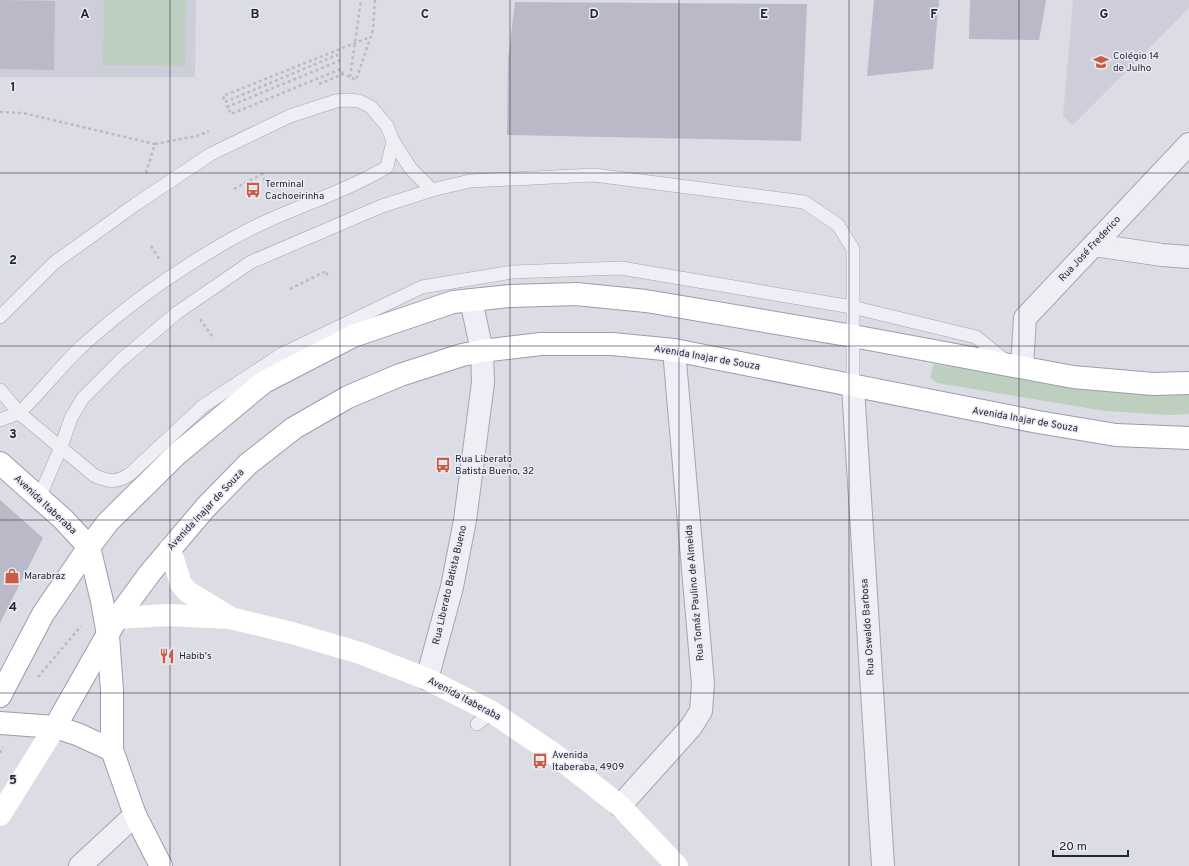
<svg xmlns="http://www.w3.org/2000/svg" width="1189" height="866" viewBox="0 0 1189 866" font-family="Overpass,sans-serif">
<rect width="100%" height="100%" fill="#dcdce5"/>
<g fill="#ceceda">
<path d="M0,0H196L195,77H0Z"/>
<path d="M1073,0H1189V8L1073,125L1063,116Z"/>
</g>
<g fill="#bdcfbf">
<path d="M104,0H186L185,66L103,65Z"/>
<path d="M934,364L1092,388L1189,390V414L1169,415L1105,411L937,383L930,377Z"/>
</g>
<g fill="#b9b9c8">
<path d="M0,0L55,1L54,70L0,69Z"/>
<path d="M874,0H939L933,69L867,76Z"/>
<path d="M970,0H1046L1039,40L969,39Z"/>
<path d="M515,2L807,4L801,141L507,135L508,60Z"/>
<path d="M0,500L43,538L0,623Z"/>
</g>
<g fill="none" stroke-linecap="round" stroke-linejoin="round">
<defs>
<g id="service">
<path d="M393,141L411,169L432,190"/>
<path d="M0,317L54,263L136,204L211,154L290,116L336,101L347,100L359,101L371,107L387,126L393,141L387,167C336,197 279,211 228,241C175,271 126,306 81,347C59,368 41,392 19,413L0,390"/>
<path d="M0,420L19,413L95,476C110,482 116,483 130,474L203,406L282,354L422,287L512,272L621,268L852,307L976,337L1007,362"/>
<path d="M39,498L61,447L71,418L83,398L121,360L178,312L251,262L382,206L432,190L470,181L594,175L804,202L838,225L853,249V387"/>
<path d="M477,724L492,712"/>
</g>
<g id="minor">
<path d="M1094,245L1162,255L1189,257"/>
<path d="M1022,366L1025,318L1189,144"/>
<path d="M853,387L883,866"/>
<path d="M427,679L452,587L465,520L483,383L482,351L471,300"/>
<path d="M620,806L691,727L701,711L703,684L674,350"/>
<path d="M80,866L135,815"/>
</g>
<g id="primary">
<path d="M0,463L63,519L89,547L102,601L108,635L112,691V750L135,815L161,866"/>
<path d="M0,696L43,614L89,547L108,522L177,454L264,382L353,336L453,302L510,296L576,294L646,301L853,336L1073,377L1153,384L1189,383"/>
<path d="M0,723L55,727L77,734L112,750"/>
<path d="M55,727L117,618L150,573L206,507L248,464L294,428L348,397L400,375L462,355L482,351L541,344H612L674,350L1038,422L1116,435L1189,438"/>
</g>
</defs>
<use href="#service" stroke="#a5a5b2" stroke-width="14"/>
<use href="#minor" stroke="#a5a5b2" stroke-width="24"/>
<use href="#primary" stroke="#9b9cb1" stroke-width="24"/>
<g stroke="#babac4" stroke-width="2.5" stroke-dasharray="3 3" stroke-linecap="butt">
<path d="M350,77L361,0"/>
<path d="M319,84L343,74L356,80L373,30L375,0"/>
<path d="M0,112L23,113L155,144L146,173"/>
<path d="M155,144L197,136L209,131"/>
<path d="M234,189L262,174L265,181"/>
<path d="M151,246L160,260"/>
<path d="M290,289L326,271L328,277"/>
<path d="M200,319L214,339"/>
<path d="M38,677L81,626"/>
<path d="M0,753L3,747"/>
</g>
<use href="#service" stroke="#eeeef4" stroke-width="13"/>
<use href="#minor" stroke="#eeeef4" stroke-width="22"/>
<g stroke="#fff" stroke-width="22">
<path d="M170,549L181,584L188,592L229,617"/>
<path d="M117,618L168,615L230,618L292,633L360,653L427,679L492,712L554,754L620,806L677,866"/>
<path d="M0,815L55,727"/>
</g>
<use href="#primary" stroke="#fff" stroke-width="22"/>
<path stroke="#babac4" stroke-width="2.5" stroke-dasharray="3 3" stroke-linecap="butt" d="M343,74L341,69L231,114L227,107L339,61L337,55L225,102L223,96L370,37"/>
</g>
<path fill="none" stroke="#26263b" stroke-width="1" stroke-opacity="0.55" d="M170,0V866M340,0V866M510,0V866M679,0V866M849,0V866M1019,0V866M0,173H1189M0,346H1189M0,520H1189M0,693H1189"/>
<defs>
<symbol id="school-bare" viewBox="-9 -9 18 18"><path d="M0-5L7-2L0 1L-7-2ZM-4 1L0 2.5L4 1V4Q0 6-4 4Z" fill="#c85d43" stroke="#ebebf3" stroke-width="2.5" paint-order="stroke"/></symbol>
<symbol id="bus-bare" viewBox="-9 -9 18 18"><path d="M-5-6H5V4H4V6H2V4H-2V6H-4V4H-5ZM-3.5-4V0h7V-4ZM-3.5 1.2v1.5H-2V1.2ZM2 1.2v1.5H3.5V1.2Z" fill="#c85d43" stroke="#ebebf3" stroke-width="2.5" paint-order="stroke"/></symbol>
<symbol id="shop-bare" viewBox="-9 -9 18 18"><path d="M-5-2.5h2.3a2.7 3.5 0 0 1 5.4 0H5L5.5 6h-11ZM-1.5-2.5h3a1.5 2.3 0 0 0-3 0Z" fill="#c85d43" stroke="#ebebf3" stroke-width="2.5" paint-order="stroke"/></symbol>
<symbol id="restaurant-bare" viewBox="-9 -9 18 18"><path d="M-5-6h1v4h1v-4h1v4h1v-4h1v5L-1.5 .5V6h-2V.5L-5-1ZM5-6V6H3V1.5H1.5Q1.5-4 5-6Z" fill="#c85d43" stroke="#ebebf3" stroke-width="2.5" paint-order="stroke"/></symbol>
</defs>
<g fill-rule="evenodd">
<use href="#school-bare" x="1090" y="51" width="22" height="22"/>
<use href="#bus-bare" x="242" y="179" width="22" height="22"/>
<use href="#bus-bare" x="432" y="454" width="22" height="22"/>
<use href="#shop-bare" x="1" y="565" width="22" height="22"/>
<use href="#restaurant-bare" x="156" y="645" width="22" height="22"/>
<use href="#bus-bare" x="529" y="750" width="22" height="22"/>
</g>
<g text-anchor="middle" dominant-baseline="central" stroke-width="3" stroke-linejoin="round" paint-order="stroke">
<g font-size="10" fill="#26263b" stroke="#ebebf3" text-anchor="start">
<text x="1113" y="56">Colégio 14<tspan x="1113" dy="12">de Julho</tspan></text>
<text x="265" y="184">Terminal<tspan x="265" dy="12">Cachoeirinha</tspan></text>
<text x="455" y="459">Rua Liberato<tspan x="455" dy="12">Batista Bueno, 32</tspan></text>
<text x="24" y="576">Marabraz</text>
<text x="179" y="656">Habib's</text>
<text x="552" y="755">Avenida<tspan x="552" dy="12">Itaberaba, 4909</tspan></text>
</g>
<g font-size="10" fill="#26263b" stroke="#ebebf3">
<text transform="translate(1090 249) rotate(-47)">Rua José Frederico</text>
<text transform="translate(707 358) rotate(10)">Avenida Inajar de Souza</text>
<text transform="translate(1025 420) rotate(10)">Avenida Inajar de Souza</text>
<text transform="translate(45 505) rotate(43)">Avenida Itaberaba</text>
<text transform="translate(206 510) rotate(-47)">Avenida Inajar de Souza</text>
<text transform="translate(450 585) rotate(-77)">Rua Liberato Batista Bueno</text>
<text transform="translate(695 593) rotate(-95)">Rua Tomáz Paulino de Almeida</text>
<text transform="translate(868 627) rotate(-94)">Rua Oswaldo Barbosa</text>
<text transform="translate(464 699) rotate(28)">Avenida Itaberaba</text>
</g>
</g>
<g font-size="13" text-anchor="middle" font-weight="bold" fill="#26263b" stroke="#ebebf3" stroke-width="3" stroke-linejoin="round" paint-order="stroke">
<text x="85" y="18">A</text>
<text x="255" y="18">B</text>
<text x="425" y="18">C</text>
<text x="594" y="18">D</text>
<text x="764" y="18">E</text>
<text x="934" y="18">F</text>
<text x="1104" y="18">G</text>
<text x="13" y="91">1</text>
<text x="13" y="264">2</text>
<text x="13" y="438">3</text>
<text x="13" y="611">4</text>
<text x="13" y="784">5</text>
</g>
<path d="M1053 850v6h75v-6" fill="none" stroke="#26263b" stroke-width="2"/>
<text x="1059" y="850" font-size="12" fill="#26263b" stroke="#ebebf3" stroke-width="3" paint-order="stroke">20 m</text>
</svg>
